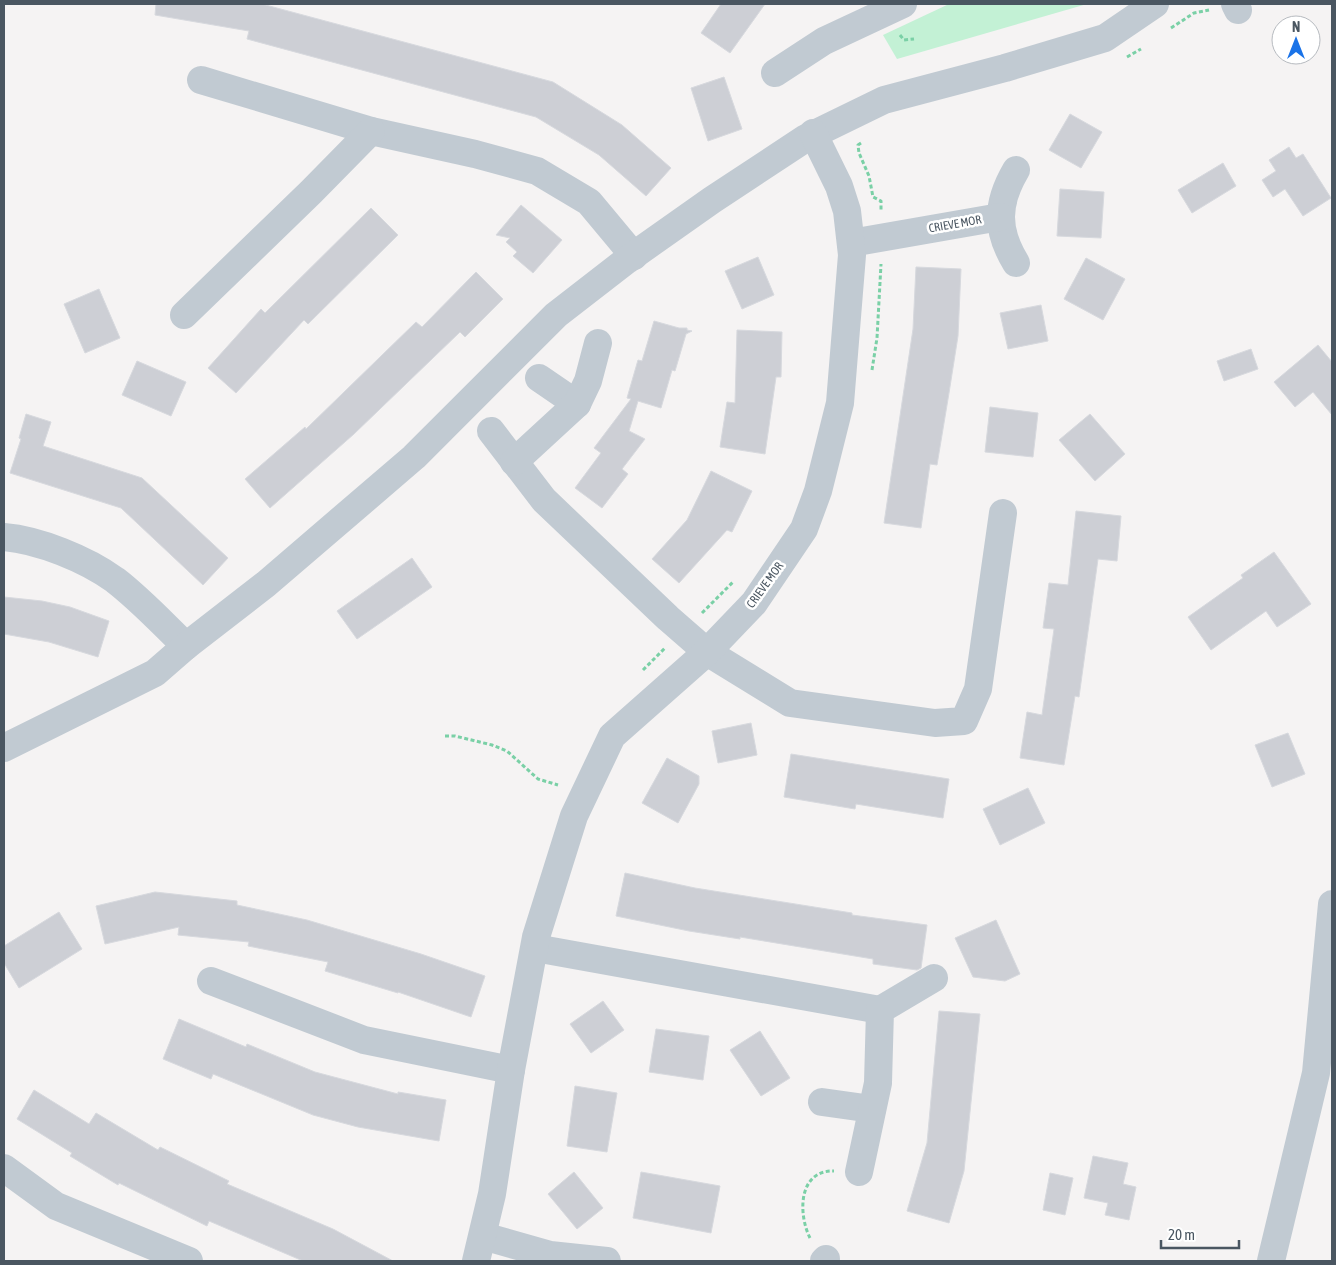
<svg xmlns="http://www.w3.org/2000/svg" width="1336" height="1265" viewBox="0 0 1336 1265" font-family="'Asap Condensed',sans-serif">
<rect width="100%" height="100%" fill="#f5f3f3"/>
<path fill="#c3f1d5" d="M949,4H1087L897,59L883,35Z"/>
<g fill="#cdcfd5" stroke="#d7d9de">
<path d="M156,4H262L553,82L622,125L671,168L646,196L599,155L536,117L247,39L249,31L155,15Z"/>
<path d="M721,4H765L730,53L701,33Z"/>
<path d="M724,77L742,129L708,141L691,88Z"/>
<path d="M1070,114L1102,132L1081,168L1049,150Z"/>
<path d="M1289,147L1296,158L1303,154L1331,198L1303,216L1285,189L1273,197L1262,180L1276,171L1269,160Z"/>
<path d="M1223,163L1236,186L1192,213L1178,190Z"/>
<path d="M1060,189L1104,192L1101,238L1057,236Z"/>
<path d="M521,205L562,240L533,273L513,256L517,252L506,242L510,238L496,235Z"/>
<path d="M371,208L398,235L308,324L304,320L236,393L208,368L261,309L265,313Z"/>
<path d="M758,257L774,295L742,309L725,271Z"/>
<path d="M1086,258L1125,279L1103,320L1064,299Z"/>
<path d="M916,267L961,269L958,336L949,393L937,465L930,464L921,528L884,523L913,329Z"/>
<path d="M476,272L503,299L465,337L460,332L354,434L270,508L245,479L305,427L306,429L416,322L422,327Z"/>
<path d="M99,289L120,338L85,353L64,304Z"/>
<path d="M1041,305L1048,341L1008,349L1000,313Z"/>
<path d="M654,321L679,328H687V330L692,331L686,334L675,371L672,370L661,408L638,401L629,431L645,439L622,469L628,474L602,508L575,488L601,453L594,448L631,399L627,398L638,360L642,361Z"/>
<path d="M737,330L782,332L781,377H776L765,454L720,447L727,402L735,403Z"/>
<path d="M1318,345L1332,362V415L1313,392L1295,407L1274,382Z"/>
<path d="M1251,349L1258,369L1224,381L1217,361Z"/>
<path d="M137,361L186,382L171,416L122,395Z"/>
<path d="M990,407L1038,413L1033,457L985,452Z"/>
<path d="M26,414L51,422L43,446L142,478L228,558L203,585L121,508L10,473L21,439L19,438Z"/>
<path d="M1090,414L1125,454L1095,481L1059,440Z"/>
<path d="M711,471L752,491L732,532L727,530L679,583L652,559L687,520Z"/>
<path d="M1076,511L1121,516L1117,561L1098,559L1079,697L1075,696L1064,765L1020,758L1027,712L1042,715L1054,629L1043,628L1049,583L1068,585Z"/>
<path d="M1274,552L1311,604L1277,627L1266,611L1211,650L1188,617L1243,578L1241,575Z"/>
<path d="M412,558L432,587L357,639L337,611Z"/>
<path d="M4,597L42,601L70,607L109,621L98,657L49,642L4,634Z"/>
<path d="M751,723L757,755L718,763L712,731Z"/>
<path d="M1288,733L1305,774L1272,787L1255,745Z"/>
<path d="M791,754L949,779L943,818L856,804L855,809L784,797Z"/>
<path d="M667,758L699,776V784L678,823L642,803Z"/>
<path d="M1028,788L1045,823L1000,845L983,809Z"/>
<path d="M625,873L695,888L852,913V915L927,925L921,968L917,970L873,964V959L740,937V939L689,931L616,916Z"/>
<path d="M155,892L237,901V905L307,920L421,954L485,976L471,1017L398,992V993L325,971L328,962L248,946L249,942L178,935L179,927L105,944L96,906Z"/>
<path d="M59,912L82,949L19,988L4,963V946Z"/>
<path d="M996,920L1020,974L1005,981L973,977L955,938Z"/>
<path d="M603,1001L624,1030L591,1053L570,1024Z"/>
<path d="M939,1011L980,1014L964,1171L949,1223L907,1211L927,1143Z"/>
<path d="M179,1019L246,1047L247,1044L315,1072L398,1094V1092L446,1100L439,1141L358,1127L313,1115L213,1074L211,1079L163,1059Z"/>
<path d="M656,1029L709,1036L703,1080L649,1072Z"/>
<path d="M760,1031L790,1078L761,1096L730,1050Z"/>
<path d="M575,1086L617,1093L607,1152L567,1146Z"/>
<path d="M34,1090L89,1124L96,1113L158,1150L160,1147L229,1181L227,1184L333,1229L393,1261H303L209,1221L207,1226L119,1183L118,1185L70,1156L72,1153L17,1119Z"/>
<path d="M1093,1156L1128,1163L1123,1184L1136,1187L1129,1220L1105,1215L1108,1203L1084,1198Z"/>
<path d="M574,1172L603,1208L577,1229L548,1194Z"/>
<path d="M641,1172L720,1186L711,1233L633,1218Z"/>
<path d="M1050,1173L1073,1178L1065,1215L1043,1210Z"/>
</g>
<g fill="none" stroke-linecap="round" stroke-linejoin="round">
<g stroke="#7ad0a6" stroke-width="3" stroke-dasharray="4 2.5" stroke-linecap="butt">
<path d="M1171,28L1194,13L1209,10"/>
<path d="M900,35L904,40L914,39"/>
<path d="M1127,57L1141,49"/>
<path d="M861,143L858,145L859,153L869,176L873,197L881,201V210"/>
<path d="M872,370L877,338L881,264"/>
<path d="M702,613L733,582"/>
<path d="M643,670L665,648"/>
<path d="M445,736H455L492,745L507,751L538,779L558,785"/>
<path d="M810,1238C798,1214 798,1170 834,1171"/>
</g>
<g stroke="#c1cad2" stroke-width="28">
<path d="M1235,4L1238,10"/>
<path d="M775,73L824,41L903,4"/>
<path d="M201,80L371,131L475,154L537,171L589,202L634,256"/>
<path d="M1016,170C996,204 996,230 1016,263"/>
<path d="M851,243L1000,217"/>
<path d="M184,315L311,192L371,131"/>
<path d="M539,378L577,404"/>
<path d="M491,431L544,500L668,618L707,652L790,703L935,723L964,721L978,689L1003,513"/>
<path d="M514,462L577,404L588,381L598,343"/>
<path d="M4,537C39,540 86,559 115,580C140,599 163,624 186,646"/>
<path d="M4,748L155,673L186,646L266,584L414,457L556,315L627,260L712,200L806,138L884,100L1005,68L1105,38L1155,4"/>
<path d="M535,948L880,1010"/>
<path d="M211,981L364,1040L511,1070"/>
<path d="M822,1102L872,1109"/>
<path d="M4,1168L56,1206L189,1261"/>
<path d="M859,1172L878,1083L880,1010L934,978"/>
<path d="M483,1236L550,1255L607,1261"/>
<path d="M476,1261L492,1194L511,1070L536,937L574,816L612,736L707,652L754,603L804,529L818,491L840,403L852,255L847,211L839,186L813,133"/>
<path d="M824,1261L826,1259"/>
<path d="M1271,1261L1316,1073L1332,904"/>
</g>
</g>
<g text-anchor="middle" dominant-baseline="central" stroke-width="5" stroke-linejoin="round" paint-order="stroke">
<g font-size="12" fill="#4a5661" stroke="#fff">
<text transform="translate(955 224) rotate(-10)">CRIEVE MOR</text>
<text transform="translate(765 585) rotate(-54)">CRIEVE MOR</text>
</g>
</g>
<rect width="1336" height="1265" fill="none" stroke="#4a5661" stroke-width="10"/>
<g transform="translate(1296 40)"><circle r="24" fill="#ffffff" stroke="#b7bbc0"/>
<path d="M0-4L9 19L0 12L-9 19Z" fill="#1a73e8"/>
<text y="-8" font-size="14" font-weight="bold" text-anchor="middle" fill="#4a5661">N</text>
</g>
<path d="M1161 1240v8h78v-8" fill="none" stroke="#4a5661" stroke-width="2.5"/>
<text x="1168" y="1240" font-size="15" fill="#4a5661" stroke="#ffffff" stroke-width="4" paint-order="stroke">20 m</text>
</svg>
